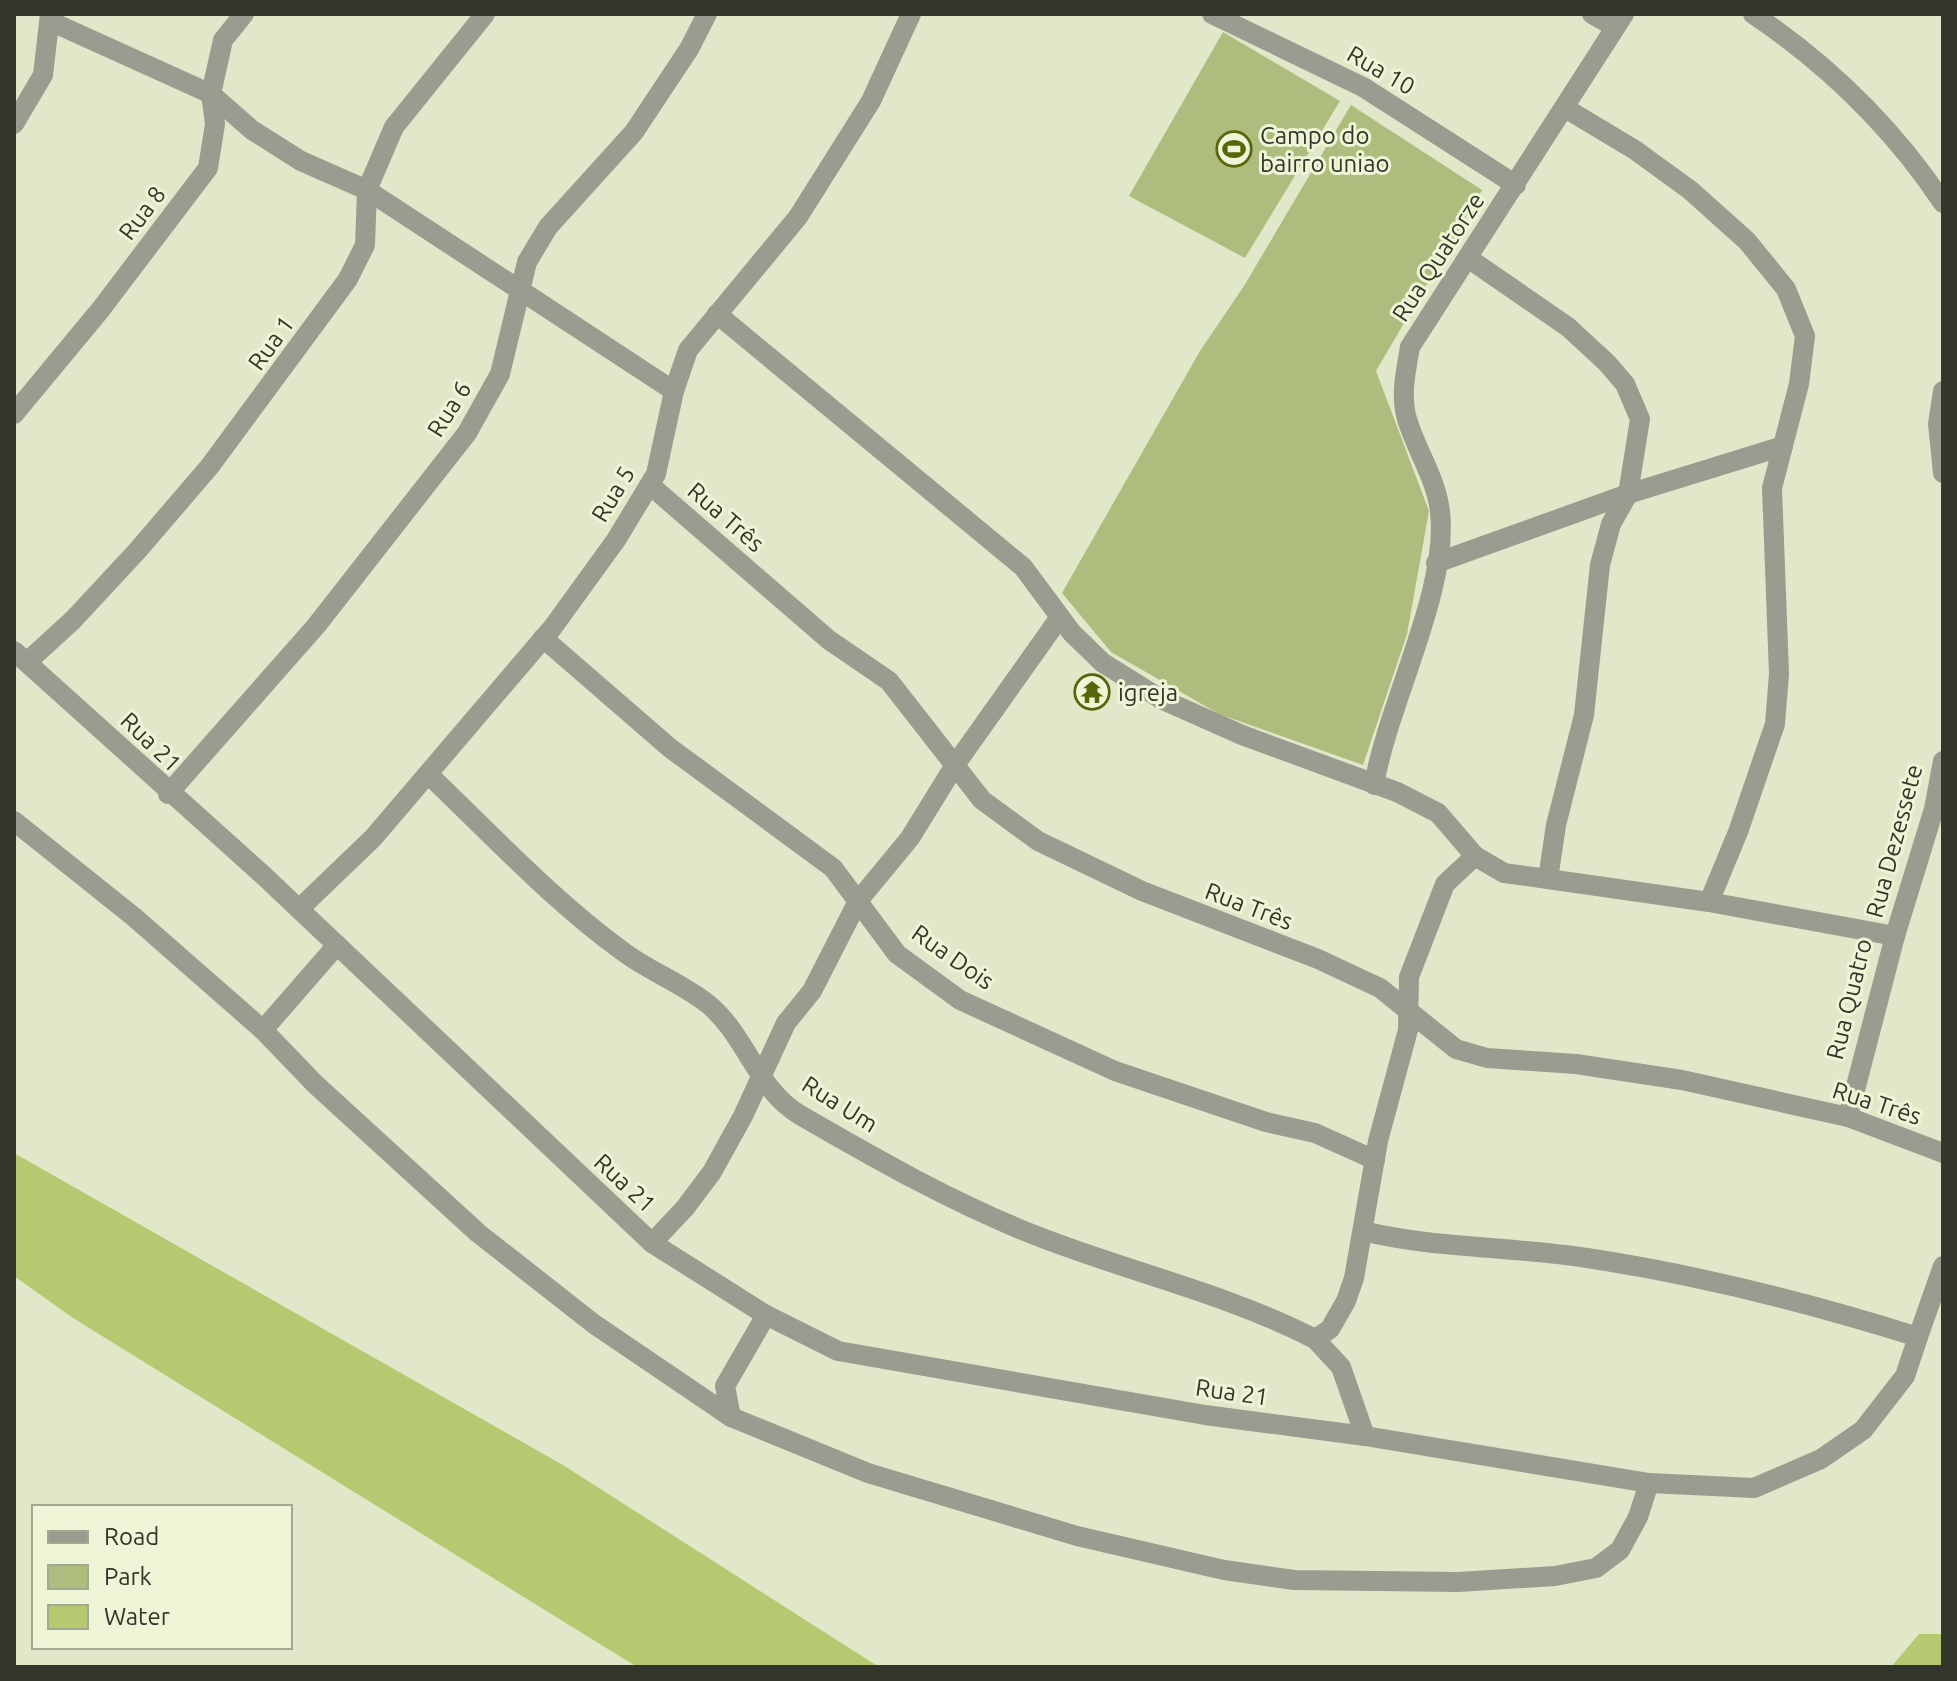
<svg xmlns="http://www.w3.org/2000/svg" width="1957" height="1681" viewBox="0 0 1957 1681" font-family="Ubuntu,sans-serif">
<rect width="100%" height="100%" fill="#e0e8c9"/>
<g fill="#aebc7e">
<path d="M1223,32L1340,101L1245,258L1129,196Z"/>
<path d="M1351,105L1482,190L1376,371L1429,511L1407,634L1363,765L1219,714L1111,652L1062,593L1200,351L1244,286Z"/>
</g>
<g fill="#b7c970">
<path d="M14,1153L563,1465L879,1667H637L73,1318L14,1276Z"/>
<path d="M1919,1634H1943V1667H1891Z"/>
</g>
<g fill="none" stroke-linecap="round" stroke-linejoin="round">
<g stroke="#999c8f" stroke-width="20">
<path d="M1212,14L1363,87L1516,185"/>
<path d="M1592,14L1615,27"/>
<path d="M1753,14C1827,64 1893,128 1943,203"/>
<path d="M52,22L211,94L252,130L301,161L367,190L674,391"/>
<path d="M14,124L43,75L50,14"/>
<path d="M1468,258L1568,327L1607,363L1625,384L1640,419L1628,494L1611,524L1600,565L1584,715L1556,825L1548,879L1709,902L1738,832L1775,724L1779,674L1772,488L1799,384L1805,336L1786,289L1747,241L1690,190L1635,150L1565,108"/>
<path d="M717,314L1023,567L1072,633L1103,663L1161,699L1242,735L1397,792L1438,813L1475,856L1445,884L1409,977L1408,1030L1378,1141L1354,1278L1346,1301L1330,1329L1315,1339L1341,1367L1365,1436L1649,1483L1754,1488L1821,1459L1863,1430L1905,1376L1918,1337C1810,1303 1699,1275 1587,1258C1512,1246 1436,1249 1363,1231"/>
<path d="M1943,391L1938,424L1943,473"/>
<path d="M14,414L101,309L208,168L215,124L211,94L223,40L244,14"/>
<path d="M650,485L829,640L889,681L982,800L1038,841L1142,891L1318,959L1380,988L1456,1049L1487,1058L1576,1064L1682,1080L1848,1117L1943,1153"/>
<path d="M1436,563L1628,494L1783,446"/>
<path d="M543,638L670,748L833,868L897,954L960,1000L1115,1071L1266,1122L1315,1133L1375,1160"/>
<path d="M14,651L263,875L652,1243L766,1315L838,1351L1205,1415L1365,1436"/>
<path d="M27,662L73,620L138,550L210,466L348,279L365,245L367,190L394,127L485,14"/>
<path d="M428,774C492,835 554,902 625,953C651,972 683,984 708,1004C746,1035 757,1090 800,1115C876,1159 955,1204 1037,1236C1129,1272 1228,1294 1315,1339"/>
<path d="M1374,785C1388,703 1449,590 1440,512C1437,480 1416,450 1407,419C1400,395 1406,371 1410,347L1624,14"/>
<path d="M168,794L316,626L467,433L500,374L527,262L548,227L634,132L689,49L707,14"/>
<path d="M14,821L134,917L263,1030L315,1084L478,1233L594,1324L731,1417L868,1473L1077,1536L1224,1570L1294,1580L1458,1582L1555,1576L1596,1568L1620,1550L1638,1517L1649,1483"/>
<path d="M1475,856L1504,873L1548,879"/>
<path d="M1709,902L1895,936L1848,1117"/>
<path d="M299,909L373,838L553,627L616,540L656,474L674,391L688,350L798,217L871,101L911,14"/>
<path d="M1895,936L1934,809L1943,761"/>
<path d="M263,1030L337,945"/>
<path d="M652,1243L685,1208L712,1172L743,1116L786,1023L812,991L858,901L910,838L955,765L1060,617"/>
<path d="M1918,1337L1943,1266"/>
<path d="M731,1417L725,1386L766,1315"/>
</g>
</g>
<defs>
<symbol id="stadium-ring" viewBox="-11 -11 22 22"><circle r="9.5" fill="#edf5d6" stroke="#58650a" stroke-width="1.5"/><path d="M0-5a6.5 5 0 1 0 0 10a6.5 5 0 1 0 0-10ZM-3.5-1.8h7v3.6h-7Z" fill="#58650a"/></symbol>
<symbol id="temple-ring" viewBox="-11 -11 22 22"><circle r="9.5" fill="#edf5d6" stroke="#58650a" stroke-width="1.5"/><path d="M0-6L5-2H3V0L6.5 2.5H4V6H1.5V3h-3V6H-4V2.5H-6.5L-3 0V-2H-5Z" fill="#58650a"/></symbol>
</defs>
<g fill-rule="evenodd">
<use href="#stadium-ring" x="1214" y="129" width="40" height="40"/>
<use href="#temple-ring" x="1072" y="672" width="40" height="40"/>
</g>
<g text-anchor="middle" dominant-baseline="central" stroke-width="6" stroke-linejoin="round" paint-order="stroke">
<g font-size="24" fill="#33362a" stroke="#edf5d6">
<text transform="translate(1381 70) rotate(30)">Rua 10</text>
<text transform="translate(142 213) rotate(-53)">Rua 8</text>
<text transform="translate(1438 257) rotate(-57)">Rua Quatorze</text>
<text transform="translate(271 343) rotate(-54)">Rua 1</text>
<text transform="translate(449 409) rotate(-58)">Rua 6</text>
<text transform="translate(613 494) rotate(-59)">Rua 5</text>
<text transform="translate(726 517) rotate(41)">Rua Três</text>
<text transform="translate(151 742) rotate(44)">Rua 21</text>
<text transform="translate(1894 841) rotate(-75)">Rua Dezessete</text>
<text transform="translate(1249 906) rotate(21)">Rua Três</text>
<text transform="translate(953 957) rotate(35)">Rua Dois</text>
<text transform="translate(1849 999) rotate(-76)">Rua Quatro</text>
<text transform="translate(1877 1103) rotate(18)">Rua Três</text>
<text transform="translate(840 1104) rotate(32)">Rua Um</text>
<text transform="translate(625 1183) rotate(43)">Rua 21</text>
<text transform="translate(1232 1392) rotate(8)">Rua 21</text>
</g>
<g font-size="24" fill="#33362a" stroke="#edf5d6" text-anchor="start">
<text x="1260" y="135">Campo do<tspan x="1260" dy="28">bairro uniao</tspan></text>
<text x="1118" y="692">igreja</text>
</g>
</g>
<rect width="1957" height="1681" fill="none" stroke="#33362a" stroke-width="32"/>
<rect x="32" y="1505" width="260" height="144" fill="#edf5d6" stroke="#a3a991" stroke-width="2"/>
<rect x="48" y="1531" width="40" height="12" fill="#999c8f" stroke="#a3a991" stroke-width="2"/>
<text x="104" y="1545" font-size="24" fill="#33362a">Road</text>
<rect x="48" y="1565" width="40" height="24" fill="#aebc7e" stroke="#a3a991" stroke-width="2"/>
<text x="104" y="1585" font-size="24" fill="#33362a">Park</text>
<rect x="48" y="1605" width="40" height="24" fill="#b7c970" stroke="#a3a991" stroke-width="2"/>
<text x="104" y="1625" font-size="24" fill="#33362a">Water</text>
</svg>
